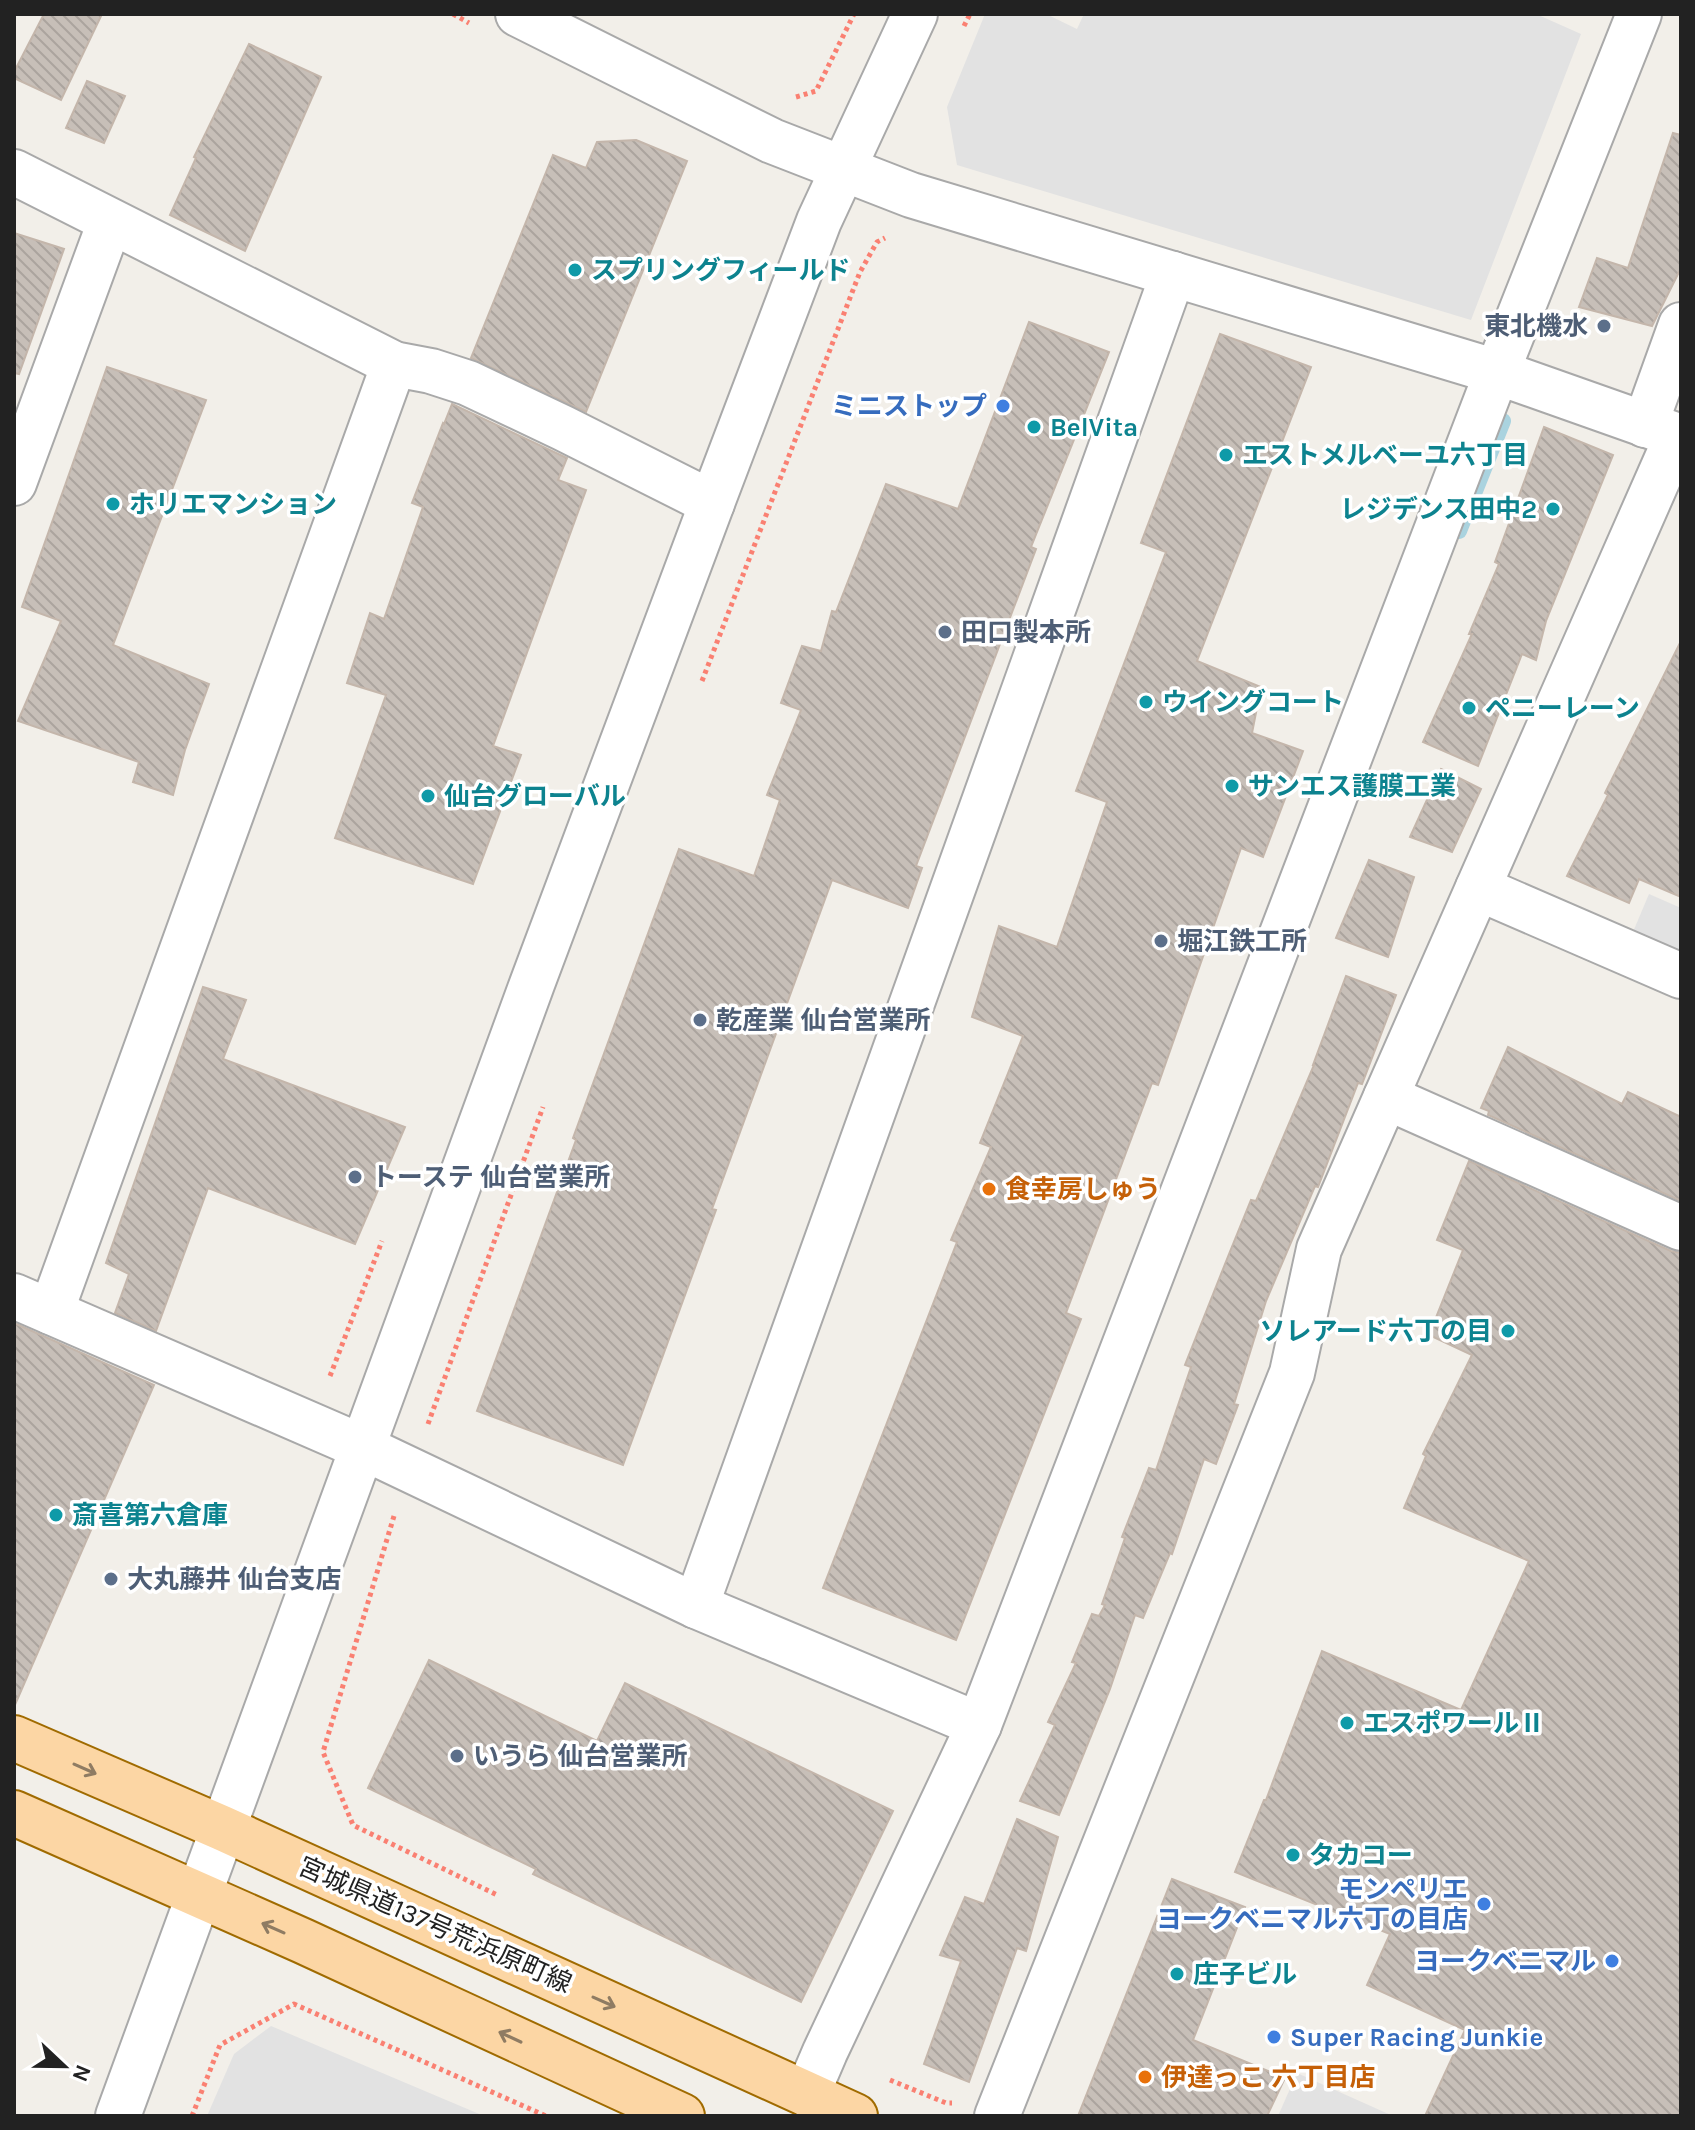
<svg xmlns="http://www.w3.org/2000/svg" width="1695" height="2130" viewBox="0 0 1695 2130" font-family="Karla,'Noto Sans JP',sans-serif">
<defs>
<pattern id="building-back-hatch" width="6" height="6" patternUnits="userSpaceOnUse" patternTransform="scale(2)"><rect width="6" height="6" fill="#c7bfb8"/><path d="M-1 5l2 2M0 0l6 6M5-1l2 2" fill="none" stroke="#aba49e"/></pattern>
</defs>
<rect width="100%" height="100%" fill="#f2efe9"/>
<g fill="#e2e2e2">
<path d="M985,14H1046L1077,29L1084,14H1536L1581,34L1471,320L957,165L947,107Z"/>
<path d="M1649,894L1681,908V961L1630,939Z"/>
<path d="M271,2026L484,2116H207L234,2054Z"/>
<path d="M1297,2073L1393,2116H1278Z"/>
</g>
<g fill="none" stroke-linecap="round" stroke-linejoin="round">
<path stroke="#aad3df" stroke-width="16" d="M1459,531L1503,421"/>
</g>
<g fill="url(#building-back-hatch)" stroke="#c4b6ab" stroke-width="2">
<path d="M44,14H102L61,100L14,78V72Z"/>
<path d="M249,44L321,77L245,251L170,215L196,158L194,157Z"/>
<path d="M87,81L125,96L104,143L66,128Z"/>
<path d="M1673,133L1681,135V268L1652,326L1579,307L1597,258L1628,268Z"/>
<path d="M636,140L687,161L586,412L471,358L553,155L586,168L597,142Z"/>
<path d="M14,233L64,249L19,374L14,373Z"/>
<path d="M1029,322L1109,352L1031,547L1036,549L916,866L922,868L908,908L832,880L712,1209L716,1210L623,1465L477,1411L576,1140L573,1138L679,849L754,876L780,800L767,795L801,710L781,703L802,646L821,651L832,611L836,612L886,484L958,509Z"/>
<path d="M1220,334L1311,367L1197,661L1261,687L1252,733L1303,751L1263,857L1241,848L1158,1085L1152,1083L1066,1313L1081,1319L956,1640L823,1588L957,1242L951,1240L991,1147L980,1143L1023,1036L972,1017L999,926L1057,947L1107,802L1076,791L1166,552L1141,543Z"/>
<path d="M107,367L206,400L113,645L209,684L185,750L173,795L133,782L139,762L18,721L61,621L22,607Z"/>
<path d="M452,404L567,458L558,480L586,490L493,746L521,755L473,884L335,838L386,695L347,683L370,613L384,619L423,507L412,503L443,423L444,424Z"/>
<path d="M1544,427L1613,455L1546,621L1536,660L1522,654L1478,766L1423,742L1472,634H1469L1499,564L1495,562Z"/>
<path d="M1681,641V897L1639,879L1629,903L1567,876L1608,795L1605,793Z"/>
<path d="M1441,769L1481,789L1452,852L1410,837Z"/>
<path d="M1369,860L1414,877L1388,957L1336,938Z"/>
<path d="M1346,976L1396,995L1362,1084L1358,1083L1318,1187L1315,1186L1266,1301L1234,1404L1238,1405L1216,1464L1204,1459L1172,1554L1170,1553L1143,1618L1135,1615L1110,1689L1059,1815L1020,1801L1055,1725L1048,1722L1076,1663L1072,1662L1092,1614L1099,1616L1105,1605L1102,1604L1125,1538L1122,1537L1149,1468L1156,1470L1191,1367L1185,1365L1229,1254L1251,1200L1256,1201L1314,1065H1313Z"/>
<path d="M203,987L246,1000L223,1059L405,1127L355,1244L208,1188L156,1331L115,1313L129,1274L106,1263Z"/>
<path d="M1508,1047L1622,1104L1628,1092L1681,1117V1201L1488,1115L1489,1111L1481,1108Z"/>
<path d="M1469,1161L1671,1251L1681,1253V2116H1425L1465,2030L1367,1985L1390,1934L1235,1872L1264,1800H1266L1322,1651L1461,1710L1529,1561L1404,1508L1426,1456L1423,1454L1472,1355L1429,1335L1463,1250L1437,1240Z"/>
<path d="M14,1323L154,1385L14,1707Z"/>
<path d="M429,1660L597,1741L625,1683L893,1811L801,2002L533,1874L536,1869L368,1788Z"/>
<path d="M1017,1819L1058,1837L1026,1951L1017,1948L969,2082L924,2064L961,1961L940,1955L965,1897L984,1904Z"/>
<path d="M1172,1879L1245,1907L1193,2040L1285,2078L1267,2116H1078Z"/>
</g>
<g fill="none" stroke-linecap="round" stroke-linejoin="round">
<defs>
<g id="minor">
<path d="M518,14L772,141L911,195L1497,372L1681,437"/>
<path d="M14,172L394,364L431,371L468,383L563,428L712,503"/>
<path d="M1645,425L1681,325"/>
<path d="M14,483L110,222"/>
<path d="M1478,888L1681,976"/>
<path d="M1386,1097L1681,1228"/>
<path d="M14,1296L362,1447L696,1606L979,1725"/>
<path d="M51,1312L394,364"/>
<path d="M696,1606L1173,274"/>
<path d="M807,2094L825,2052L979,1725L1497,372L1639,14"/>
<path d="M118,2116L532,984L712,503L819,221L915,14"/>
<path d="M997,2116L1292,1373L1319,1249L1677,436"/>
</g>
<g id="major">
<path d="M14,1738L222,1828L855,2116"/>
<path d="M14,1813L303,1941L682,2116"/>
</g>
</defs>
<use href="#minor" stroke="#a9a9a9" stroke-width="48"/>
<use href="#major" stroke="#a06b00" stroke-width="48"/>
<g stroke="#fa8072" stroke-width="5" stroke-dasharray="4 4" stroke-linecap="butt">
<path d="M453,14L469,23"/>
<path d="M964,26L970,14"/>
<path d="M796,97L816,91L854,14"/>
<path d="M702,681L860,272L877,242L885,238"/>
<path d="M330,1376L382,1241"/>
<path d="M428,1424L543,1107"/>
<path d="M394,1516L323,1752L353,1825L497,1895"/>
<path d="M890,2080L946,2103H952"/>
<path d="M192,2116L220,2045L294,2004L546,2116"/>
</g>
<use href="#minor" stroke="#fff" stroke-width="44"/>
<use href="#major" stroke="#fcd6a4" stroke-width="44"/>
</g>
<defs><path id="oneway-shaft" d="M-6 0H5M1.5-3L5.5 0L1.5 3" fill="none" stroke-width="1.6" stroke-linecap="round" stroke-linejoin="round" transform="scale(2)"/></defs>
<g stroke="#8f7c63">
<use href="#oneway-shaft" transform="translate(85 1769) rotate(24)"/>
<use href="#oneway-shaft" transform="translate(273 1928) rotate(-156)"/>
<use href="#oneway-shaft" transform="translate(604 2002) rotate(24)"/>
<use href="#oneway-shaft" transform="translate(510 2037) rotate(-155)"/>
</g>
<g fill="#0f9aa8" stroke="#fff" stroke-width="3">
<circle cx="575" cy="270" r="8"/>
<circle cx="1034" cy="427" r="8"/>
<circle cx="1226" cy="455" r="8"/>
<circle cx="113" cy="504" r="8"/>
<circle cx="1553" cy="509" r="8"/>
<circle cx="1146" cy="702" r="8"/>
<circle cx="1469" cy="708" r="8"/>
<circle cx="1232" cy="786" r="8"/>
<circle cx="428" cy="796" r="8"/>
<circle cx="1508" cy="1331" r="8"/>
<circle cx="56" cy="1515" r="8"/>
<circle cx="1347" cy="1723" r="8"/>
<circle cx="1293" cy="1855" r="8"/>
<circle cx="1177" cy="1974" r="8"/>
</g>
<g fill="#5c6f8a" stroke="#fff" stroke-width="3">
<circle cx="1604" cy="326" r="8"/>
<circle cx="945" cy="632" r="8"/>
<circle cx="1161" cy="941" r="8"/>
<circle cx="700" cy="1020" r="8"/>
<circle cx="355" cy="1177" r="8"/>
<circle cx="111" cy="1579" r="8"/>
<circle cx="457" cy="1756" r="8"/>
</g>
<g fill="#3f7fe0" stroke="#fff" stroke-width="3">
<circle cx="1003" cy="406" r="8"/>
<circle cx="1484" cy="1904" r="8"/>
<circle cx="1612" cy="1961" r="8"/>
<circle cx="1274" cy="2037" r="8"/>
</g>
<g fill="#e8710a" stroke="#fff" stroke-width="3">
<circle cx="989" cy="1189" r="8"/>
<circle cx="1145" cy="2077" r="8"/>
</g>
<g text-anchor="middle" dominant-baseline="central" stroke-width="7" stroke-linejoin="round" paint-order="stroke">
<g font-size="26" font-weight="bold" fill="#0d838f" stroke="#fff" text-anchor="start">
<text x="591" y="270">スプリングフィールド</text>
<text x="1050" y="427">BelVita</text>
<text x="1242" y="455">エストメルベーユ六丁目</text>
<text x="129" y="504">ホリエマンション</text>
<text x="1537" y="509" text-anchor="end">レジデンス田中2</text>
<text x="1162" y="702">ウイングコート</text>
<text x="1485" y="708">ペニーレーン</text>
<text x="1248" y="786">サンエス護膜工業</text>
<text x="444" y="796">仙台グローバル</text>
<text x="1492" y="1331" text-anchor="end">ソレアード六丁の目</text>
<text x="72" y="1515">斎喜第六倉庫</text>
<text x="1363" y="1723">エスポワールⅡ</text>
<text x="1309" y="1855">タカコー</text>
<text x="1193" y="1974">庄子ビル</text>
</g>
<g font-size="26" font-weight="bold" fill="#4e5e75" stroke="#fff" text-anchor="start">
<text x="1588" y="326" text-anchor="end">東北機水</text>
<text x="961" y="632">田口製本所</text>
<text x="1177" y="941">堀江鉄工所</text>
<text x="716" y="1020">乾産業 仙台営業所</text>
<text x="371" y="1177">トーステ 仙台営業所</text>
<text x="127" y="1579">大丸藤井 仙台支店</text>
<text x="473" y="1756">いうら 仙台営業所</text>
</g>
<g font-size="26" font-weight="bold" fill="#366cbe" stroke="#fff" text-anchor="end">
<text x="987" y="406">ミニストップ</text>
<text x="1468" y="1889">モンペリエ<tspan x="1468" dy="30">ヨークベニマル六丁の目店</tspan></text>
<text x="1596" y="1961">ヨークベニマル</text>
<text x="1290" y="2037" text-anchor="start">Super Racing Junkie</text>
</g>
<g font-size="26" font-weight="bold" fill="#c56008" stroke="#fff" text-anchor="start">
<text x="1005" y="1189">食幸房しゅう</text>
<text x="1161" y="2077">伊達っこ 六丁目店</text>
</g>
<g font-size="26" fill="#222" stroke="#fff">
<text transform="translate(435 1925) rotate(24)">宮城県道137号荒浜原町線</text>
</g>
</g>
<rect width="1695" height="2130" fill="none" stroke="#222222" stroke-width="32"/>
<g transform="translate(64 2066) rotate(112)" stroke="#ffffff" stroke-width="6" paint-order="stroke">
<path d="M0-6L14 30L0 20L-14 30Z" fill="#222222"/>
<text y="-12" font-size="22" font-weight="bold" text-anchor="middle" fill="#222222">N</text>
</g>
</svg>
